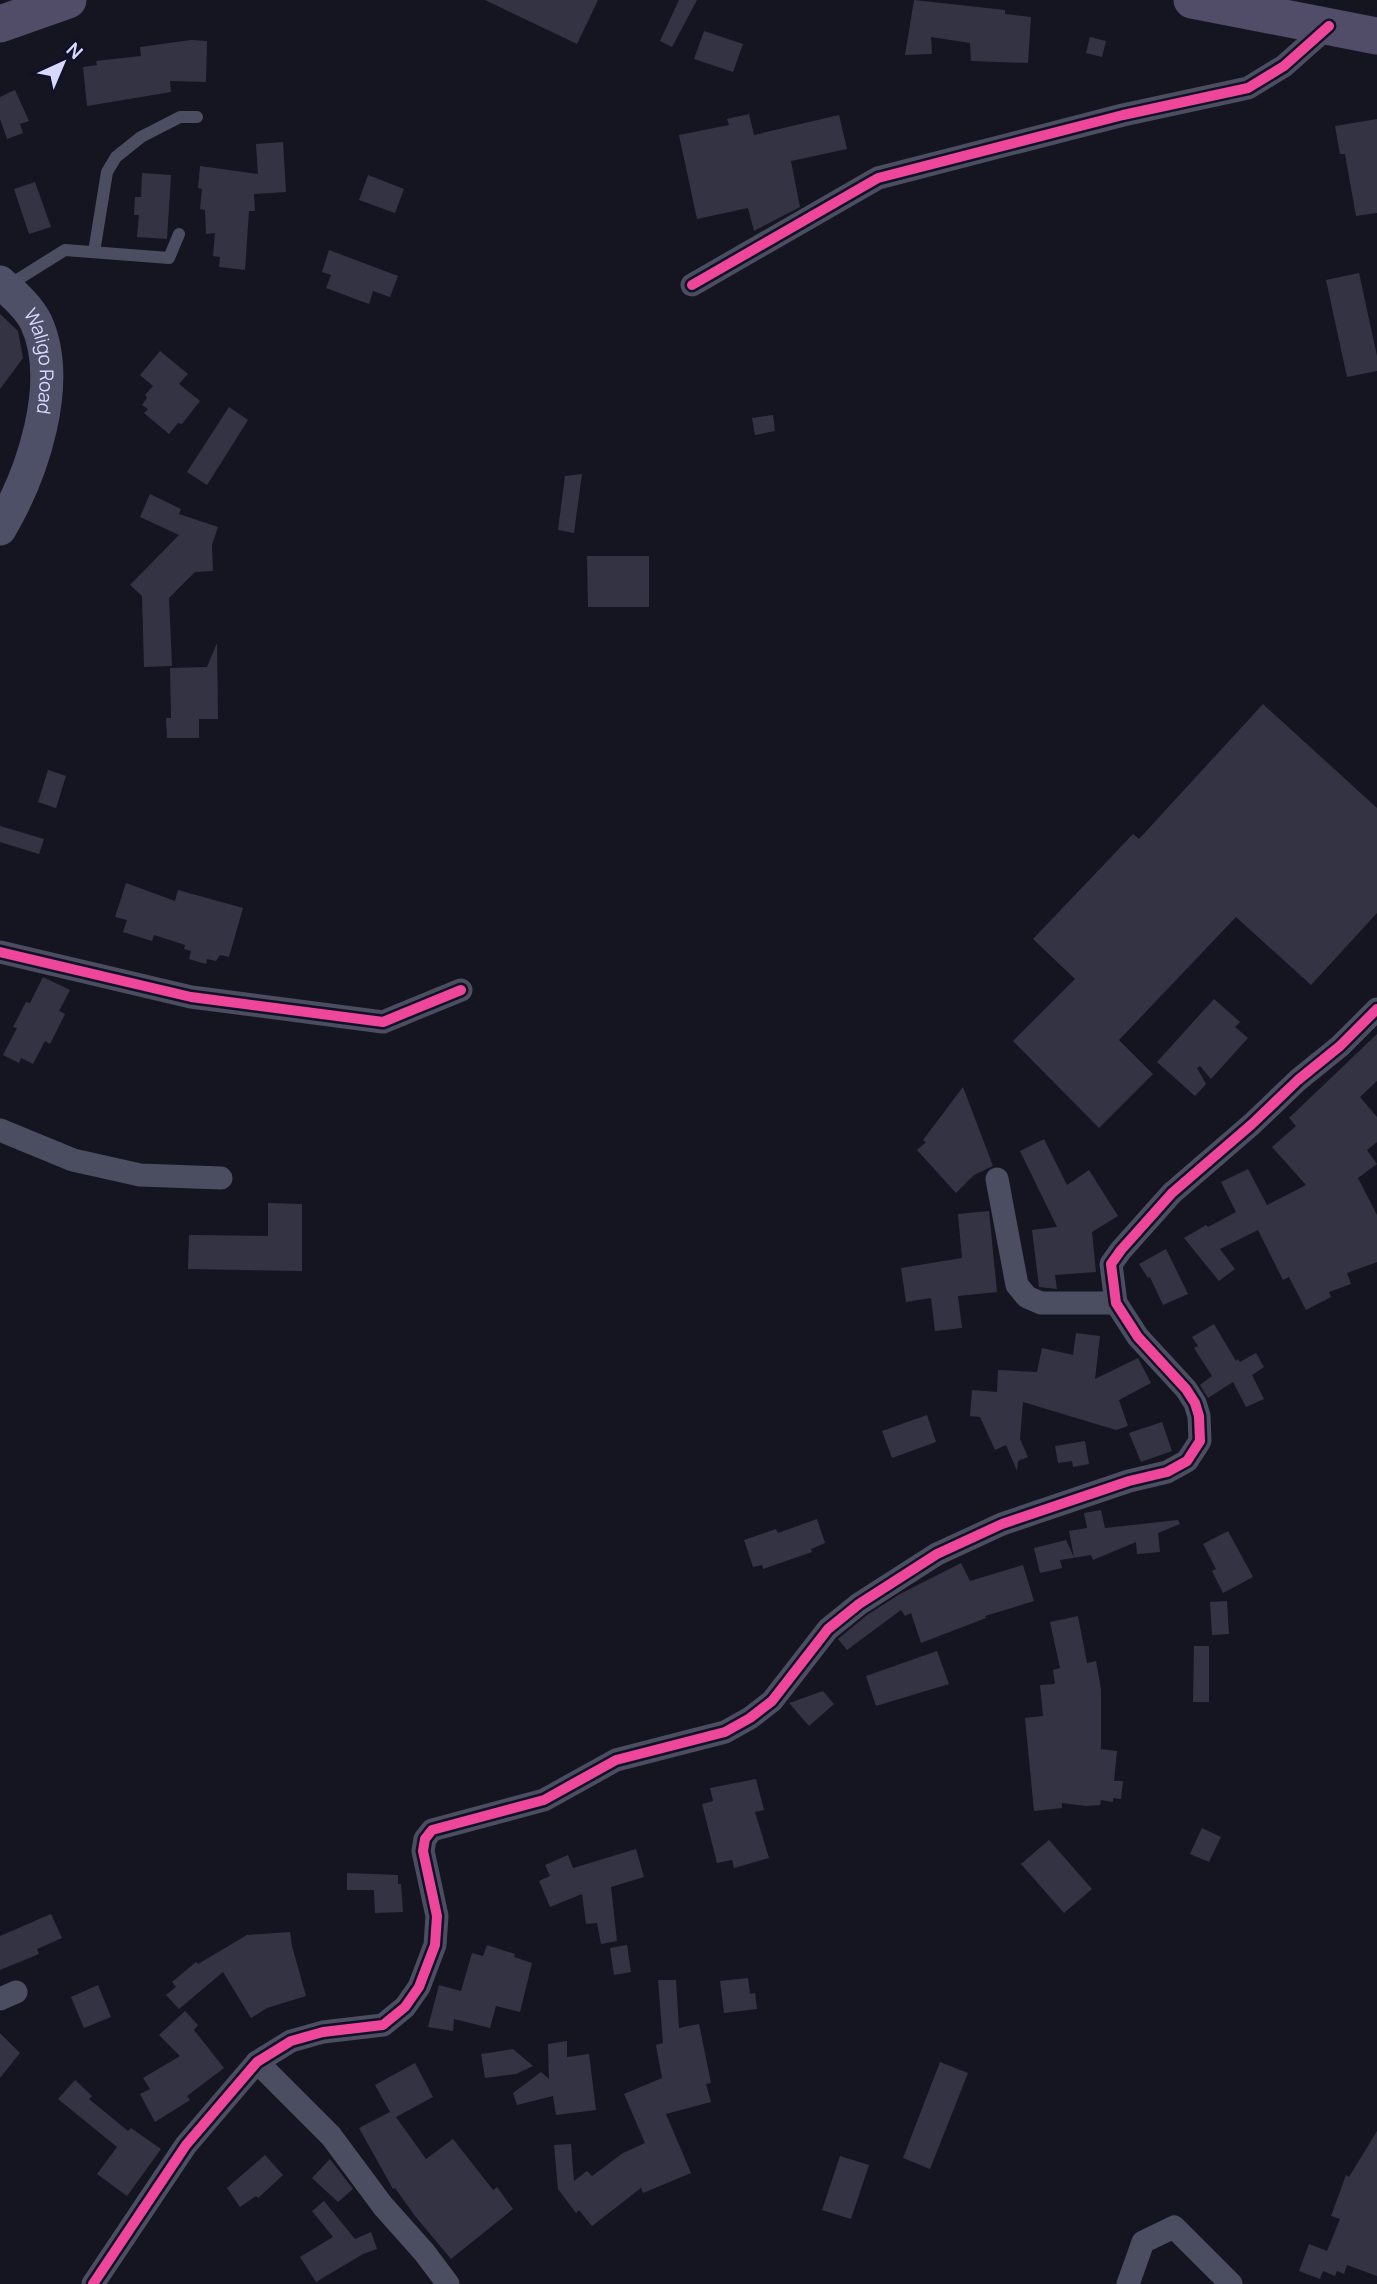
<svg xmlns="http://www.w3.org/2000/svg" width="1377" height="2284" viewBox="0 0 1377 2284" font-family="Manrope,sans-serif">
<rect width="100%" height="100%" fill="#151521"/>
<g fill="#333343">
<path d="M485,0H598L577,44Z"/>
<path d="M679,0H697L672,47L660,41Z"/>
<path d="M914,0L1005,10V14L1031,17L1028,63L971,61L970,43L931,37L932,54L905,55Z"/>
<path d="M704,31L743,44L733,72L694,59Z"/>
<path d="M1090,37L1106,41L1102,57L1086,53Z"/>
<path d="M191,40L207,41L206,82L170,81L171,92L87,106L83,67L97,65L96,61L141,56L140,47Z"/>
<path d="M15,90L29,121L20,124L23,133L7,139L0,119V97Z"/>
<path d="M749,114L754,135L839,115L847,149L791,161L800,207L754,231L748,208L697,219L679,135L729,125L727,119Z"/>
<path d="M1377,119V213L1356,216L1345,154H1340L1335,126Z"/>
<path d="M283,142L286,192L254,194L255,211H249L245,270L219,267L220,257L213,256L215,233L206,234L205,210L200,209L202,189L198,188L200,166L258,174L256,144Z"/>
<path d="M142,173L171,175L167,239L137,237L139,215H134L135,197H141Z"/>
<path d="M368,175L404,189L395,213L359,200Z"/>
<path d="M35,182L51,227L29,234L14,189Z"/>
<path d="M329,250L398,276L390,297L373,291L369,304L326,288L331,275L322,272Z"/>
<path d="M1359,273L1377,356V371L1347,377L1326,280Z"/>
<path d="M0,314L18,331L23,358L0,389Z"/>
<path d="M160,351L188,374L179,384L200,401L182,424L178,423L169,434L144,413L148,409L142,405L147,398L145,395L153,386L140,375Z"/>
<path d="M229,407L248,420L207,485L187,472Z"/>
<path d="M773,415L775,431L755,435L752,418Z"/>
<path d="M582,474L574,533L558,530L565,476Z"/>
<path d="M150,494L181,509L179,514L218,527L212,545L213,571L195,572L169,598L172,666L144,667L142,596L130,585L179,535L140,517Z"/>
<path d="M587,556H649V607H588Z"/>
<path d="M217,643L218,719H199V738H167L166,718H171L170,668L207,667Z"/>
<path d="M1263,704L1377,808V913L1311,985L1236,917L1119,1040L1153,1074L1099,1128L1013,1041L1075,979L1033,939L1133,834L1139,839Z"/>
<path d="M48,770L66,776L56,808L38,802Z"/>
<path d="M0,826L44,839L39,854L0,842Z"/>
<path d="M126,883L175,901L178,890L243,908L229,957L220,955L216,961L207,959L206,964L189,959L191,951L184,949L185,945L154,935L152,941L123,932L127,920L115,917Z"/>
<path d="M43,977L70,990L59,1011L65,1014L50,1044L45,1041L33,1064L21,1058L19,1063L3,1055L17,1028L13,1027L26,1002L30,1003Z"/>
<path d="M1214,999L1240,1022L1235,1027L1248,1038L1211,1079L1200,1066L1197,1068L1206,1084L1195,1096L1157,1062Z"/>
<path d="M1377,1034V1081L1360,1097L1377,1117V1142L1367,1150L1377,1164L1358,1178L1377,1215V1262L1347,1273L1351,1284L1329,1292L1331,1297L1306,1310L1289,1277L1283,1280L1258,1230L1220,1249L1235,1269L1219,1281L1184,1238L1206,1225L1208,1227L1236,1212L1221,1182L1248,1169L1267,1205L1306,1185L1272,1147L1296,1126L1289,1118Z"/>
<path d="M963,1087L993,1166L974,1175L956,1193L917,1150L926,1142L923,1140Z"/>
<path d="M1044,1139L1067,1185L1089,1170L1118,1216L1092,1232L1096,1272L1055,1275L1057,1289L1039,1287L1032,1230L1057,1227L1020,1151Z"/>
<path d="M268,1203L302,1204V1271L188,1269L189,1235L268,1236Z"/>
<path d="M989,1211L997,1292L958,1296L962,1328L935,1331L931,1298L906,1302L901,1268L962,1258L958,1214Z"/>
<path d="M1166,1249L1188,1294L1163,1305L1150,1277L1148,1278L1139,1264Z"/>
<path d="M1214,1324L1236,1361L1238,1359L1240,1362L1256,1353L1264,1367L1252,1375L1264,1399L1246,1407L1233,1382L1208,1398L1200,1385L1212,1376L1194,1348L1198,1346L1192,1337Z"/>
<path d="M1076,1333L1100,1336L1095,1379L1138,1358L1151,1383L1119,1400L1128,1426L1116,1430L1023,1402L1020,1439L1028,1457L1018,1461L1017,1471L1006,1445L995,1450L980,1417L970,1416L972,1390L997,1392L998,1370L1037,1372L1042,1348L1073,1355Z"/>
<path d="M927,1415L936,1442L892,1458L882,1431Z"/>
<path d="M1162,1422L1172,1451L1141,1462L1129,1433Z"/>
<path d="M1085,1441L1089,1464L1073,1467L1072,1461L1058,1463L1055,1446Z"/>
<path d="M1101,1510L1105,1528L1178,1520L1180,1524L1158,1533L1160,1552L1137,1554L1136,1542L1093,1560L1091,1555L1060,1560L1062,1568L1040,1573L1034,1548L1066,1540L1074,1557L1069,1531L1087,1528L1084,1513Z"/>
<path d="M817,1519L825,1543L811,1549L812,1552L763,1569L762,1565L753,1567L744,1540L776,1529L778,1533Z"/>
<path d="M1228,1531L1253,1577L1223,1593L1212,1571L1216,1569L1203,1544Z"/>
<path d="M961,1563L970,1581L1023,1565L1034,1601L985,1616L986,1618L921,1643L911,1613L905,1616L901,1610L847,1650L838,1639L867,1615L900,1594Z"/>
<path d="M1227,1601L1229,1634L1212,1635L1210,1602Z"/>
<path d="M1078,1616L1087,1663L1096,1661L1101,1689V1749L1117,1751L1114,1781H1123L1121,1799L1113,1798V1802L1101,1800L1100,1805L1086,1806L1062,1803V1808L1034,1811L1025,1718L1043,1716L1040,1685L1055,1684L1053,1670L1060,1668L1050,1622Z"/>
<path d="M1194,1646H1209V1702H1193Z"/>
<path d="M937,1651L949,1684L876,1706L866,1676Z"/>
<path d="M823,1691L834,1704L809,1726L789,1703Z"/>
<path d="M756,1779L764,1810L755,1812L769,1858L734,1868L732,1860L717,1863L702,1804L713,1801L710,1788Z"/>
<path d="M1202,1828L1221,1837L1209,1862L1190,1854Z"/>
<path d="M1049,1840L1092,1889L1064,1913L1021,1864Z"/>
<path d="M636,1849L644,1877L611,1887L617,1941L601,1944L597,1923L586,1924L582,1894L550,1907L539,1881L550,1876L545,1865L568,1855L573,1868Z"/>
<path d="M347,1873L398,1875V1884H401L403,1912L375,1913L374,1890H347Z"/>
<path d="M51,1914L62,1938L37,1949L39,1954L0,1970V1936Z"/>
<path d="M290,1932L292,1946L306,1996L267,2008L251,2018L223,1972L179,2009L166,1995L176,1987L172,1982L196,1962L198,1964L247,1935Z"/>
<path d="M487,1945L515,1954L514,1957L532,1963L520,2012L496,2006L490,2028L454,2019L453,2031L428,2027L439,1985L461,1991L472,1953L483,1956Z"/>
<path d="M627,1945L631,1972L614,1975L610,1948Z"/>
<path d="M748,1978L750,1994L755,1993L757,2009L724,2013L720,1981Z"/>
<path d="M658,1980H676L679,2028L699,2024L711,2083L706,2084L711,2102L666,2114L691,2173L643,2193L641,2188L592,2226L579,2210L576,2213L558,2189L554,2145L571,2144L574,2181L587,2171L592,2176L623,2153L645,2143L624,2094L662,2078L656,2045L663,2043Z"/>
<path d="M98,1985L111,2017L84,2028L71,1997Z"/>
<path d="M185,2011L198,2025L194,2030L224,2068L187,2096L190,2100L155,2122L140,2094L150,2089L143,2078L180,2056L159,2035Z"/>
<path d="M0,2033L20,2053L0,2078Z"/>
<path d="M567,2041V2057L589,2054L596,2110L556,2115L553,2096L517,2105L513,2093L541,2072L549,2079L548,2044Z"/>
<path d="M513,2049L533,2066L516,2074L485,2078L481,2054Z"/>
<path d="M940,2062L968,2073L930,2169L903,2158Z"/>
<path d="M415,2063L433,2097L396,2117L426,2159L453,2139L493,2190L497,2187L513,2209L451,2259L415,2216L395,2188L393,2189L359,2128L390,2112L375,2085Z"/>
<path d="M75,2080L92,2096L89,2099L128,2131L131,2128L161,2149L127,2196L97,2174L117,2147L58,2099Z"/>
<path d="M1377,2131V2276L1347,2265L1344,2274L1337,2271L1335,2276L1323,2271L1320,2279L1299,2271L1309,2244L1327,2251L1340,2219L1331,2216L1346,2175L1349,2177Z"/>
<path d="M265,2155L283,2175L258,2198L256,2196L240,2207L227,2188Z"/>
<path d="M840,2156L869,2165L851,2219L822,2210Z"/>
<path d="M330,2159L353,2189L338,2202L312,2178Z"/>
<path d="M324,2201L355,2239L371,2232L377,2249L363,2254L316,2282L300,2257L333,2237L312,2211Z"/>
</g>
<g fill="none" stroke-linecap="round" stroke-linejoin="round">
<g stroke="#4b4d61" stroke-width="12">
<path d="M94,252L107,172L116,157L141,137L180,117H197"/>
<path d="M9,285L65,250L169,258L179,234"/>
</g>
<g stroke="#4b4d61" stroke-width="23">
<path d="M692,285L878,178L1123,115L1248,88L1284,66L1329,26"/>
<path d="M0,952L191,997L383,1022L461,990"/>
<path d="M0,1130L73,1160L140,1175L221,1178"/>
<path d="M997,1179L1017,1285L1027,1297L1041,1303H1116"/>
<path d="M0,1999L16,1992"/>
<path d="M257,2062L331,2136L383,2206L424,2252L448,2284"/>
<path d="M93,2284L186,2145L257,2062L291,2041L323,2032L383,2025L405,2007L419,1987L435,1945L437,1916L423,1851L425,1839L432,1830L544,1800L616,1760L725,1732L750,1718L772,1701L828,1629L859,1604L937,1554L1002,1524L1129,1481L1167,1472L1187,1461L1200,1441L1199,1416L1195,1403L1186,1389L1138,1337L1116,1303L1111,1264L1121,1250L1172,1193L1252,1124L1298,1080L1340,1046L1377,1009"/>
<path d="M1128,2284L1143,2242L1174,2227L1231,2284"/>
</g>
<path stroke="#4e5067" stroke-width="33" id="s1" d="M0,282C13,294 28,306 36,322C64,383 32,475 0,529"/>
<g stroke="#514c67" stroke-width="37">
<path d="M1192,0L1377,36"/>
<path d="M0,24L68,0"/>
</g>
<defs>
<g id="cycleway">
<path d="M692,285L878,178L1123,115L1248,88L1284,66L1329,26"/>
<path d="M0,952L191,997L383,1022L461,990"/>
<path d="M93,2284L186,2145L257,2062L291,2041L323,2032L383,2025L405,2007L419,1987L435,1945L437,1916L423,1851L425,1839L432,1830L544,1800L616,1760L725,1732L750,1718L772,1701L828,1629L859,1604L937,1554L1002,1524L1129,1481L1167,1472L1187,1461L1200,1441L1199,1416L1195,1403L1186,1389L1138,1337L1116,1303L1111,1264L1121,1250L1172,1193L1252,1124L1298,1080L1340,1046L1377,1009"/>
</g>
</defs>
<use href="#cycleway" stroke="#101026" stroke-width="15"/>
<use href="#cycleway" stroke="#ed469a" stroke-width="10"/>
</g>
<g text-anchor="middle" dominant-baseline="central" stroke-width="6" stroke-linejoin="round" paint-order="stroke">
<g font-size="19" fill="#d6d8fe" stroke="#101026">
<text stroke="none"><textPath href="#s1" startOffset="94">Waligo Road</textPath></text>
</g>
</g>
<g transform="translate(63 63) rotate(44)" stroke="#101026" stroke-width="5" paint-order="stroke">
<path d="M0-5L12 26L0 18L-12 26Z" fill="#d6d8fe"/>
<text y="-10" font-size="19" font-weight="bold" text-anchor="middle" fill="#d6d8fe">N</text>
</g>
</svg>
